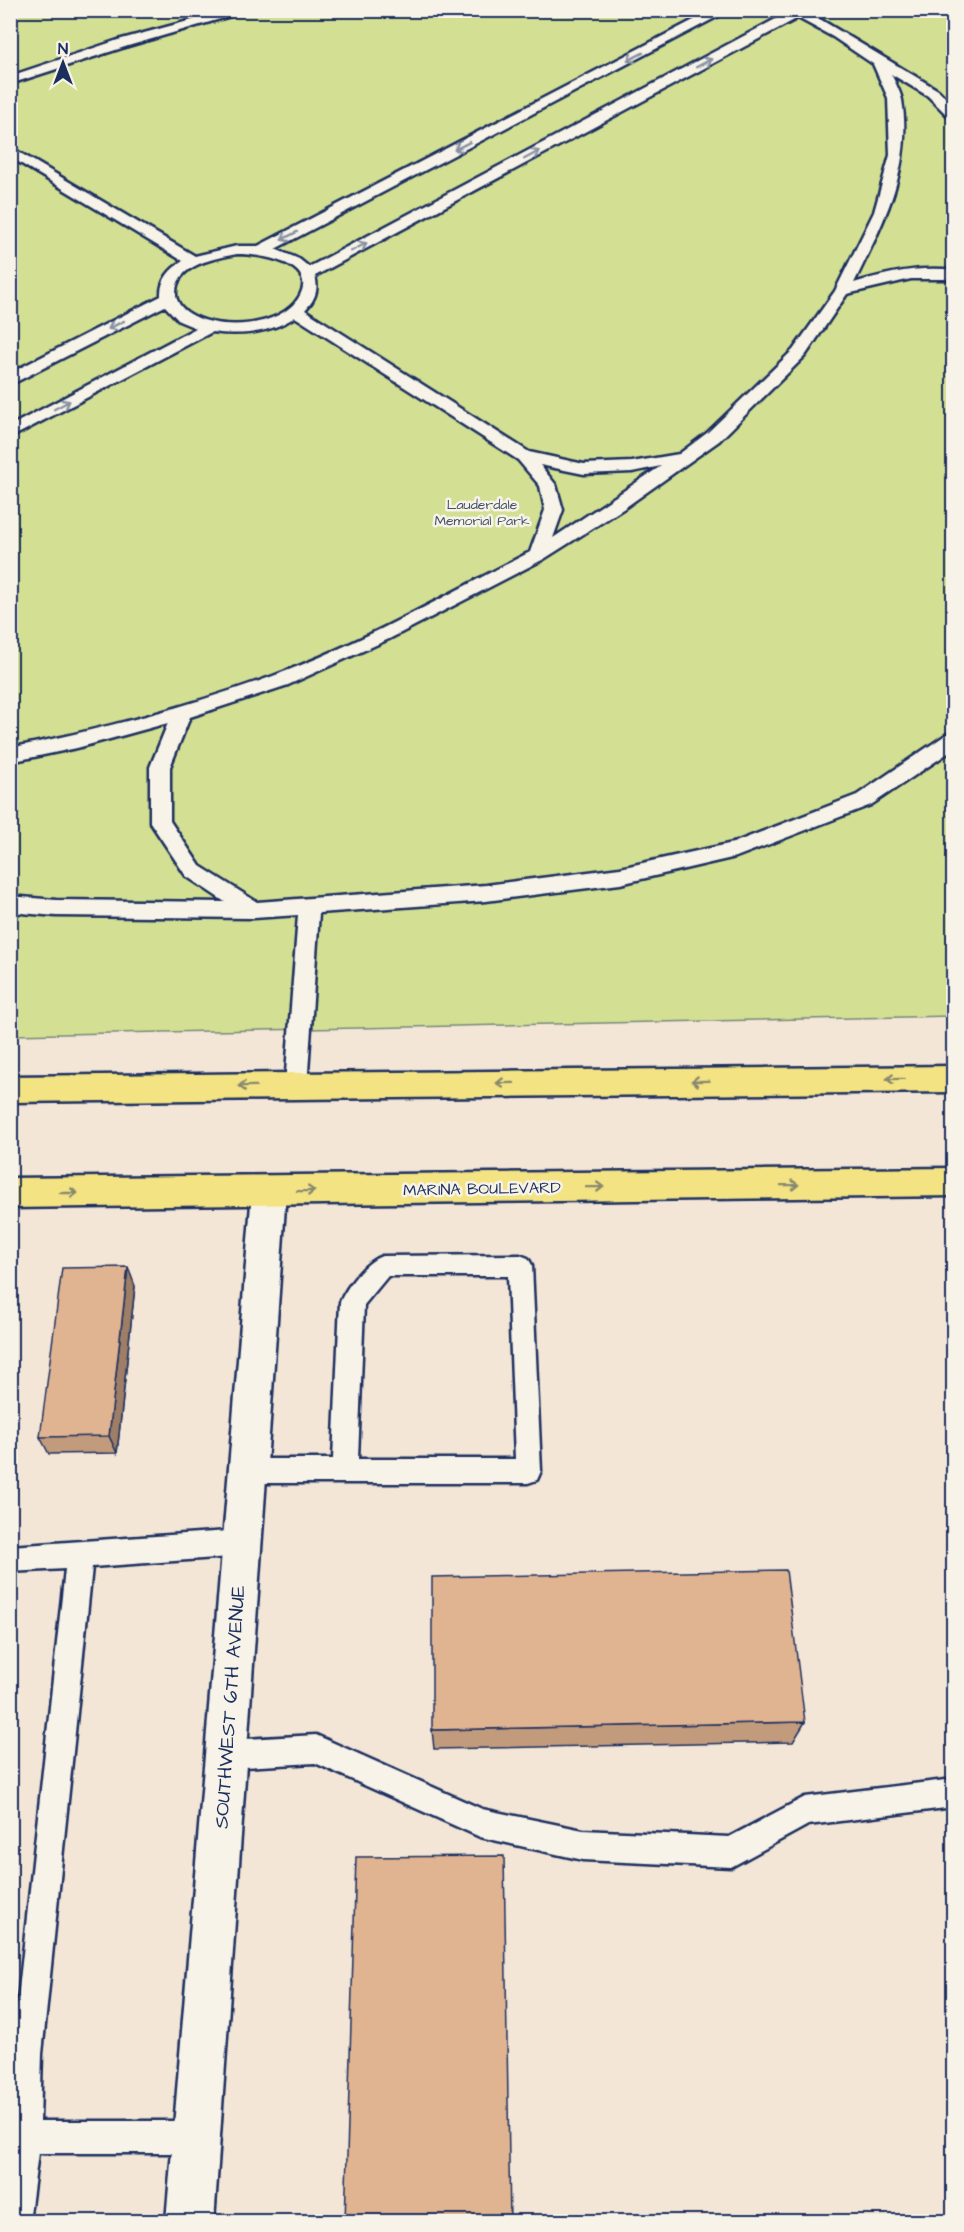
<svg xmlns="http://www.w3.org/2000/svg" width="964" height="2232" viewBox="0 0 964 2232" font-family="'Architects Daughter',sans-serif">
<rect width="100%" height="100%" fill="#f3e6d7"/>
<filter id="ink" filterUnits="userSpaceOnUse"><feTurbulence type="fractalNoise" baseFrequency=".0167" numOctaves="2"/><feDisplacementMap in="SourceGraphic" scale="12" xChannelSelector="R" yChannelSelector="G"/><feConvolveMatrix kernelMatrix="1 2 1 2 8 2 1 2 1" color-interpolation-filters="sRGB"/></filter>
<g filter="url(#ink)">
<path fill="#d3e093" stroke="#778878" stroke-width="1.5" d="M10,11H953V1016L11,1035Z"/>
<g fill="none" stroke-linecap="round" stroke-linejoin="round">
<defs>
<g id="service">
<path d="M229,10H251L128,46L10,84V76L118,40Z"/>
<path d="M713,10H730L275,249L299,259L309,267L789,12L788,10H809L808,12L938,90L954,106V118L949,117L928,96L891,74C895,82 900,91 902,100C913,168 883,223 854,283C887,273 919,266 954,270V279H911L847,294L805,356L719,441L623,509L544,559L389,639L288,685L190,717L170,767V821L200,866L257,902L486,885L620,868L733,843L857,795L947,734L954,732V749L871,805L736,857L620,884L486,901L319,913L307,1086L304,1092L296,1095L288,1092L285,1086L298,915L254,918L56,916L10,912V896L56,900L225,902L186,876L150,822V767L168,723L77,748L10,762V748C99,730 188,707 273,676C362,643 446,595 530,552L545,510L540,486L518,460L295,317C271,333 240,336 212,332L10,438V426L196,328L179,321L165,306L10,385V373L161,296C160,280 170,269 183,261L10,157V147L195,256L237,246H258ZM798,18L833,37L873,64L888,98L890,155L874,212L835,291L793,350L707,433L679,454L632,462L584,464L529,452L305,310C315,300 319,290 315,276ZM237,254C257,254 320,262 299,297C281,327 223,331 194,316C185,312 175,303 176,292C177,264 216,258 237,254ZM540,465L584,474L632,472L661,466L553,538L563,510L556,485Z"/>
<path d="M520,1255L528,1258L532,1265L541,1471L537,1480L528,1483H248L239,1480L235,1471L239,1462L248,1459H333L340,1302C347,1286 366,1261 382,1256ZM388,1276H508L515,1459H358L364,1305Z"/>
<path d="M243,1530L252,1534L256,1543L252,1552L243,1556L92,1567L42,2054L40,2121H197L208,2126L213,2137L208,2148L197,2153H38L29,2222H10L12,2054L65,1569L10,1572V1546Z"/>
<path d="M316,1735L482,1809L583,1830L729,1837L805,1797L954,1779V1807L808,1825L731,1867L583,1860L480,1837L315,1763L227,1768L217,1764L213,1754L217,1744L227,1740Z"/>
</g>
<path id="minor" d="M269,1177L281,1182L286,1192L214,2222H166L252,1192L257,1182Z"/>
<g id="primary">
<path d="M954,1066V1092L10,1102V1076Z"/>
<path d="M954,1168V1196L10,1208V1178Z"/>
</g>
</defs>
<use href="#service" stroke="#1b2f5e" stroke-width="5"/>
<use href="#minor" stroke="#1b2f5e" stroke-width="5"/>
<use href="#primary" stroke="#1b2f5e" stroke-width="5"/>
<use href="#service" fill="#f7f3e8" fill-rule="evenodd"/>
<use href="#minor" fill="#f7f3e8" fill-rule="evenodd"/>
<use href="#primary" fill="#f4e382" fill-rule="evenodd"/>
</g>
<g fill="#c29b7d" stroke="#1b2f5e" stroke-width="1.5">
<path d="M135,1286L117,1453L49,1454L40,1437Z"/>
<path d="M805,1722L793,1742L434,1749L432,1730Z"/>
</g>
<path fill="#9e7e66" stroke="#1b2f5e" stroke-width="1.5" d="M128,1267L135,1286L117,1453L109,1436Z"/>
<g fill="#e1b491" stroke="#1b2f5e" stroke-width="1.5">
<path d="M128,1267L109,1436L40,1437L62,1268Z"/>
<path d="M786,1570L805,1722L432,1730V1577Z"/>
<path d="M504,1856L510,2222H345L356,1857Z"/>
</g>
<defs><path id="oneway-shaft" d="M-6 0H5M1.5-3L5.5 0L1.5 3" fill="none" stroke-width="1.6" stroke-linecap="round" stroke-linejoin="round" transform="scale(1.5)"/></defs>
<g stroke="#8991a3">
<use href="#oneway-shaft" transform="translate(635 57) rotate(153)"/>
<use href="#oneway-shaft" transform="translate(704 63) rotate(-28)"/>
<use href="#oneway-shaft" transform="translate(462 146) rotate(153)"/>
<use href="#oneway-shaft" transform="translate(532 155) rotate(-28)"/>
<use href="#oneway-shaft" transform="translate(289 236) rotate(153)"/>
<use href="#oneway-shaft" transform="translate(359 247) rotate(-28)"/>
<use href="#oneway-shaft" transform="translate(116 325) rotate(153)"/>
<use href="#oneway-shaft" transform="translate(62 405) rotate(-28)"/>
</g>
<g stroke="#888970">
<use href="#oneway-shaft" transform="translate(895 1079) rotate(179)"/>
<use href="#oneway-shaft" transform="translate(700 1081) rotate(179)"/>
<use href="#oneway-shaft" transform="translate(505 1083) rotate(179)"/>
<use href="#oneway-shaft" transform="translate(247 1086) rotate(179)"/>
<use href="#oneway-shaft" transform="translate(790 1185) rotate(-1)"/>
<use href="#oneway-shaft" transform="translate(595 1187) rotate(-1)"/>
<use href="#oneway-shaft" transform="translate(306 1191) rotate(-1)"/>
<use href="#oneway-shaft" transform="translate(69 1193)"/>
</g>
</g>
<g text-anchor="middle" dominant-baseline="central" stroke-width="5" stroke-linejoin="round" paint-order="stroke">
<g font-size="14" fill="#405269" stroke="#f7f3e8">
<text x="482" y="505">Lauderdale<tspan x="482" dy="16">Memorial Park</tspan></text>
</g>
<g font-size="16" fill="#1b2f5e" stroke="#f7f3e8">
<text transform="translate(482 1189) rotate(-1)">MARINA BOULEVARD</text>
</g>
<g font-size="20" fill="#1b2f5e" stroke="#f7f3e8">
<text transform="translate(230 1707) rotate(-86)">SOUTHWEST 6TH AVENUE</text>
</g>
</g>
<rect width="964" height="2232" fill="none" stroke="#f7f3e8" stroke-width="36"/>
<rect x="18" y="18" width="928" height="2196" fill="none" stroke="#1b2f5e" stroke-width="2" filter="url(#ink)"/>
<g transform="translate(63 63)" stroke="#f7f3e8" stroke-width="4.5" paint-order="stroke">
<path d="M0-4.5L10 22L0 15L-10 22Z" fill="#1b2f5e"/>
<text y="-9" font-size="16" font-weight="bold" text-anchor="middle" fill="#1b2f5e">N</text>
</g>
</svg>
